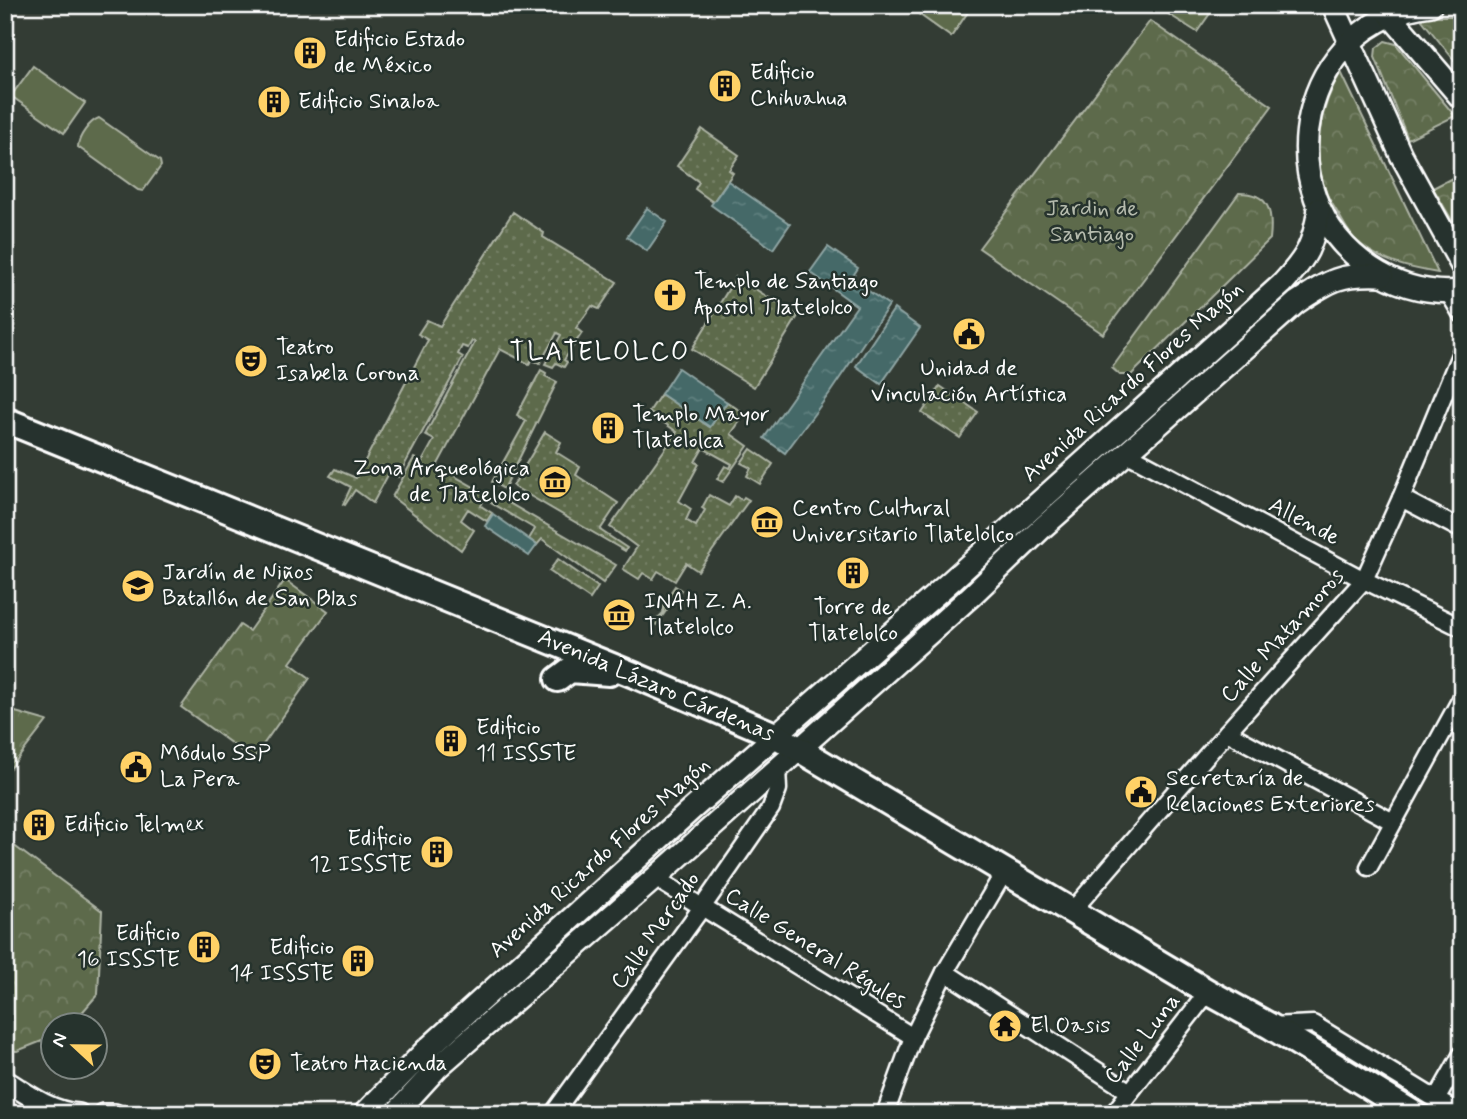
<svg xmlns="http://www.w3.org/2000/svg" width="1467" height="1119" viewBox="0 0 1467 1119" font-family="Mynerve,sans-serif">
<defs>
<pattern id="grass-dots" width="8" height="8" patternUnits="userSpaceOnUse" patternTransform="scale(1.75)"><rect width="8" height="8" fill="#5d6a4b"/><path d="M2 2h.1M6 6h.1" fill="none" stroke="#758066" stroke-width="1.8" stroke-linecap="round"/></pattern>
<pattern id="park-crowns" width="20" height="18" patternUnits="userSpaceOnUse" patternTransform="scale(1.75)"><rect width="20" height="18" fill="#5d6a4b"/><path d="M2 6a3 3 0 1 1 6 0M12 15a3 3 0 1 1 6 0" fill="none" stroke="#758066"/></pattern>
<pattern id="water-ripples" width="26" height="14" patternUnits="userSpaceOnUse" patternTransform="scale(1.75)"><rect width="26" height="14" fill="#446968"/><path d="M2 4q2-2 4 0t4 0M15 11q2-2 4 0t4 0" fill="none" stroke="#60807f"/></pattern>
</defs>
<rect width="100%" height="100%" fill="#333c34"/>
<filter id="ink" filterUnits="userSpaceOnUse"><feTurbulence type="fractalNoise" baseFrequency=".0143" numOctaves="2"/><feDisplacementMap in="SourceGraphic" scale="14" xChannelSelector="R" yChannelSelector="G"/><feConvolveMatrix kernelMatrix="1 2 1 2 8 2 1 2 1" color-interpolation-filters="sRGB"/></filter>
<g filter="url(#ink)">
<g fill="url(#grass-dots)" stroke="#aeb4a5" stroke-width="2">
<path d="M702,129L739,155L729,170L733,173L713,202L695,189L699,182L677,166Z"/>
<path d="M513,212L544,233L543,237L617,282L599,309L592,306L576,328L582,333L564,360L567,362L564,367L556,363L553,367L545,364L561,335L557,333L540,363L532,360L529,364L500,349L437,466L486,494L481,506L492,513L487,521L468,509L461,520L474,530L461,550L392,497L414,458L422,462L434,440L425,435L475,342L472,341L468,348L462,346L458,354L463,357L398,477L389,473L373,503L355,490L345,505L343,504L351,487L330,476L335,469L356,478L428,340L418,334L427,320L440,326Z"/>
<path d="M736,277L798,316L754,387L692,349Z"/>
<path d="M541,370L546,373L545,376L557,382L504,489L492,482L526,421L517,415Z"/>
<path d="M940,386L978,412L960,438L922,413Z"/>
<path d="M661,394L710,427L727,402L745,414L731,434L748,446L723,482L717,479L725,466L730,468L732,464L703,448L695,462L699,464L679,501L691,509L686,520L696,526L705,510L702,508L709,495L729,506L735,496L742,500L744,497L749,500L698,571L686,563L675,581L658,571L653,579L643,573L639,579L623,569L637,547L610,527L677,432L649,412Z"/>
<path d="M545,432L561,442L556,452L580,467L576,475L618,503L600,530L627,548L625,551L513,486Z"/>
<path d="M751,449L773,464L760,484L747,476L751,468L741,463Z"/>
<path d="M495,495L616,565L603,583L542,539L537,545L529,539L535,529L491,503Z"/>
<path d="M558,559L598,587L590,599L549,571Z"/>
<path d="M675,586L681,590L656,625L648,620L657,619L663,613L665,601Z"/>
</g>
<g fill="url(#park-crowns)" stroke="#aeb4a5" stroke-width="2">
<path d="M1154,5H1216L1197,32Z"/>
<path d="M1427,16H1462V70L1422,20Z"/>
<path d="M1150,21L1272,106L1103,334L979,248Z"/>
<path d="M1385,41L1396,44L1455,116L1408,139L1375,57L1376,48Z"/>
<path d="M1341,72L1438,273C1409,268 1380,262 1358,242C1350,236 1344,224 1339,215C1335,208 1329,200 1326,192C1311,153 1320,106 1341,72Z"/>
<path d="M1462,173V237L1433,188Z"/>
<path d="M1239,193C1270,193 1273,212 1270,239L1131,375H1120L1112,368Z"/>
<path d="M285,580L328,611L290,663L310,678L253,759L181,707L240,625L249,631Z"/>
<path d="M5,709L47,721L5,775Z"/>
<path d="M5,839L102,911L98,994L72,1024H52V1037L17,1051L5,1050Z"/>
</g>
<g fill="#5d6a4b" stroke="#aeb4a5" stroke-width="2">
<path d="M906,5H964L970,9L951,37Z"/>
<path d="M33,66L85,103L64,133L11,96Z"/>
<path d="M99,118L160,161L161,166L143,191L138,190L78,147C78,137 90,121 99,118Z"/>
</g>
<g fill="url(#water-ripples)" stroke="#8fa5a4" stroke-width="2">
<path d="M728,181L790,224L773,249L711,205Z"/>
<path d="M647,208L667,222L647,251L627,237Z"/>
<path d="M828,247L858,268L851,279L889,305L829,394L785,453L764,438L857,306L810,272Z"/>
<path d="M894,309L920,328L881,384L856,366Z"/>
<path d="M678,368L727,402L710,427L661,394Z"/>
<path d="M493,514L537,545L529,556L485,526Z"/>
</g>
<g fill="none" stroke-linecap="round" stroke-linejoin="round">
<defs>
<g id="minor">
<path d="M1126,453L1364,580L1462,628"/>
<path d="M1401,498L1462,530"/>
<path d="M1227,732L1393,822"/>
<path d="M1369,867L1462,697"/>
<path d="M655,878L913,1037"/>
<path d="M1072,911L1227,732L1364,580L1401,498L1462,350"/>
<path d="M945,972L1130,1092"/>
<path d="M1271,1026L1313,1024L1460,1114"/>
<path d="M1436,1100L1462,1054"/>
<path d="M553,1114L703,906L771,808L778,789L777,768"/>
<path d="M885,1114L913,1037L945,972L1005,871"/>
<path d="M1113,1114L1208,992"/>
</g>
<g id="tertiary">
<path d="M1450,292L1462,312"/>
<path d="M5,1080C28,1095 51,1112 79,1114"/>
<path d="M103,1114H115"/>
</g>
<g id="secondary">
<path d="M1333,5L1401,155L1462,266"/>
<path d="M1431,5C1299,20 1261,195 1371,268C1398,286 1429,294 1462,291"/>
<path d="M1383,7L1462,99"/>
<path d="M364,1114L425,1051L691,810L951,581L1282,284C1307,257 1313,246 1319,209"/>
<path d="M395,1114L438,1067L655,878L971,596L1042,528L1296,303C1330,280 1341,273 1382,275"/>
</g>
<g id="primary">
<path d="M5,420L634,675L775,735L1208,992L1270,1026L1414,1114"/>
<path d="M558,679L570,670L609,673"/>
</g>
</defs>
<use href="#minor" stroke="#fff" stroke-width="21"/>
<use href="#tertiary" stroke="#fff" stroke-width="24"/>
<use href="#secondary" stroke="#fff" stroke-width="26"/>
<use href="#primary" stroke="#fff" stroke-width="30"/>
<use href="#minor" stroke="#26332d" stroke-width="16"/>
<use href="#tertiary" stroke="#26332d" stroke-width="19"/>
<use href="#secondary" stroke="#26332d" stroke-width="21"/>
<use href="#primary" stroke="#26332d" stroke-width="24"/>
</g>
</g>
<defs>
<symbol id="building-disc" viewBox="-11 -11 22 22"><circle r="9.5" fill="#ffd166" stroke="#26332d"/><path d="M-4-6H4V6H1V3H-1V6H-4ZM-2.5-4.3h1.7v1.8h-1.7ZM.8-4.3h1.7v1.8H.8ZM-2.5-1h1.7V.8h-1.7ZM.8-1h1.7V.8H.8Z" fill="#111"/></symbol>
<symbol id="church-disc" viewBox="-11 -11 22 22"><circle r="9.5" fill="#ffd166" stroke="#26332d"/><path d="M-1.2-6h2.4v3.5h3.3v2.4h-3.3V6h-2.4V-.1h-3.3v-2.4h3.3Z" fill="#111"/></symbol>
<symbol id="civic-disc" viewBox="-11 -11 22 22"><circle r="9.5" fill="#ffd166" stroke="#26332d"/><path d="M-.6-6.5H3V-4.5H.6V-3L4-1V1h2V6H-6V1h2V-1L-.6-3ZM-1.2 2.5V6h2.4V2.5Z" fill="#111"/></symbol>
<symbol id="theatre-disc" viewBox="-11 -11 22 22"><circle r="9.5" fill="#ffd166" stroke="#26332d"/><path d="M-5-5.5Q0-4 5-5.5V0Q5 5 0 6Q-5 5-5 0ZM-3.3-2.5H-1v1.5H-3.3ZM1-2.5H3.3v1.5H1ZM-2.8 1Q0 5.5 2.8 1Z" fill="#111"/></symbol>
<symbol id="museum-disc" viewBox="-11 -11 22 22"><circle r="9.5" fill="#ffd166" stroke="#26332d"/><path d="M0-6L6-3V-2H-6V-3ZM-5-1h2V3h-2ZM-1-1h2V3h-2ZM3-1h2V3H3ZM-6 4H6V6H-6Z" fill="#111"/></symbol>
<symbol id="school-disc" viewBox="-11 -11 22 22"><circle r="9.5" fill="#ffd166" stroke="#26332d"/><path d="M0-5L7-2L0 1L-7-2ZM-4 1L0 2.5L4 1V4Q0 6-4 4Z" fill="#111"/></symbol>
<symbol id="temple-disc" viewBox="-11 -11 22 22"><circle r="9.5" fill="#ffd166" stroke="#26332d"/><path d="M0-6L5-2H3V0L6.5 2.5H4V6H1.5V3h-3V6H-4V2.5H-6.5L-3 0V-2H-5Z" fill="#111"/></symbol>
</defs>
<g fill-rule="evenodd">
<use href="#building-disc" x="291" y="34" width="38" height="38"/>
<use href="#building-disc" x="706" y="67" width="38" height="38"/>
<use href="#building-disc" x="255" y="83" width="38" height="38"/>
<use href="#church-disc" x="651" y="276" width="38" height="38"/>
<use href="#civic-disc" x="950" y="315" width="38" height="38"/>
<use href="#theatre-disc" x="232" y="342" width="38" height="38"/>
<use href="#building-disc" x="589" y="409" width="38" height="38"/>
<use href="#museum-disc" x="536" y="463" width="38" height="38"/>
<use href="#museum-disc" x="748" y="503" width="38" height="38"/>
<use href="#building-disc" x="834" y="554" width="38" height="38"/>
<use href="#school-disc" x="119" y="567" width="38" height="38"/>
<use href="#museum-disc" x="600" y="596" width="38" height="38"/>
<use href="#building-disc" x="432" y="722" width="38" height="38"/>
<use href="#civic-disc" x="117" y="748" width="38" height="38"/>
<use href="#civic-disc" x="1122" y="773" width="38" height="38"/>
<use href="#building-disc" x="20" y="806" width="38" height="38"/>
<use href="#building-disc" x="418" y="833" width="38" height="38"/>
<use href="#building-disc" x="185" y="928" width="38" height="38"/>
<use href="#building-disc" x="339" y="942" width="38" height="38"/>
<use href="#temple-disc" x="986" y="1007" width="38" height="38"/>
<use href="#theatre-disc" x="246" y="1045" width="38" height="38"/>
</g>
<g text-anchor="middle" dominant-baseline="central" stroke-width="5" stroke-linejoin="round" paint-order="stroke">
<g font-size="23" fill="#fff" stroke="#26332d" text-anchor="start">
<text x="334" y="40">Edificio Estado<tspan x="334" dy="26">de México</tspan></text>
<text x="750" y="73">Edificio<tspan x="750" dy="26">Chihuahua</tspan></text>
<text x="298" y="102">Edificio Sinaloa</text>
<text x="694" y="282">Templo de Santiago<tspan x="694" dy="26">Apostol Tlatelolco</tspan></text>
<text x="276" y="348">Teatro<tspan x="276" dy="26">Isabela Corona</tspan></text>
<text x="969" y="369" text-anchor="middle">Unidad de<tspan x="969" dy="26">Vinculación Artística</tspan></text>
<text x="632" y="415">Templo Mayor<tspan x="632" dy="26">Tlatelolca</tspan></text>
<text x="530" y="469" text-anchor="end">Zona Arqueológica<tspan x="530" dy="26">de Tlatelolco</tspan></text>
<text x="792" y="509">Centro Cultural<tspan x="792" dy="26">Universitario Tlatelolco</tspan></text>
<text x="162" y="573">Jardín de Niños<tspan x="162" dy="26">Batallón de San Blas</tspan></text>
<text x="644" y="602">INAH Z. A.<tspan x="644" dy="26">Tlatelolco</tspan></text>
<text x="853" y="608" text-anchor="middle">Torre de<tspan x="853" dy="26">Tlatelolco</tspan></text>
<text x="476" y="728">Edificio<tspan x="476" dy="26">11 ISSSTE</tspan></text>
<text x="160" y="754">Módulo SSP<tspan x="160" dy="26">La Pera</tspan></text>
<text x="1166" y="779">Secretaría de<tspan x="1166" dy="26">Relaciones Exteriores</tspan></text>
<text x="64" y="825">Edificio Telmex</text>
<text x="412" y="839" text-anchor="end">Edificio<tspan x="412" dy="26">12 ISSSTE</tspan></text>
<text x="180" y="934" text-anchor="end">Edificio<tspan x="180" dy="26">16 ISSSTE</tspan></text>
<text x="334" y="948" text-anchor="end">Edificio<tspan x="334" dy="26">14 ISSSTE</tspan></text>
<text x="1030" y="1026">El Oasis</text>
<text x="290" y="1064">Teatro Hacienda</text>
</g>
<g font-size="23" fill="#b6bcae" stroke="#26332d">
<text x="1092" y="209">Jardin de<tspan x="1092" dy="26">Santiago</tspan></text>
</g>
<g font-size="23" fill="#fff" stroke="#26332d">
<text transform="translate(1133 382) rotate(-42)">Avenida Ricardo Flores Magón</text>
<text transform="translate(1304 522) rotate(28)">Allende</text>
<text transform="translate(1283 636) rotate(-48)">Calle Matamoros</text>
<text transform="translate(656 686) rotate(23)">Avenida Lázaro Cárdenas</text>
<text transform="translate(600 858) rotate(-42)">Avenida Ricardo Flores Magón</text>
<text transform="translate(656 931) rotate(-55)">Calle Mercado</text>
<text transform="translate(815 949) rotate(32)">Calle General Régules</text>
<text transform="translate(1143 1039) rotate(-52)">Calle Luna</text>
</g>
<g font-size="26" letter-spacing="2" fill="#fff" stroke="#26332d">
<text x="600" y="353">TLATELOLCO</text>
</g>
</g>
<rect width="1467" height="1119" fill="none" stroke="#26332d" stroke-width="28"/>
<rect x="14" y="14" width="1439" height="1091" fill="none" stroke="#fff" stroke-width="2.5" filter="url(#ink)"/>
<g transform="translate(74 1046) rotate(292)"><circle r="33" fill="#26332d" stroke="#7d8581" stroke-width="2"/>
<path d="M0-5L12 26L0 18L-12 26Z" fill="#ffd166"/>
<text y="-10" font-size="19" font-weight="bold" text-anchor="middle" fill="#ffffff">N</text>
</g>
</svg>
